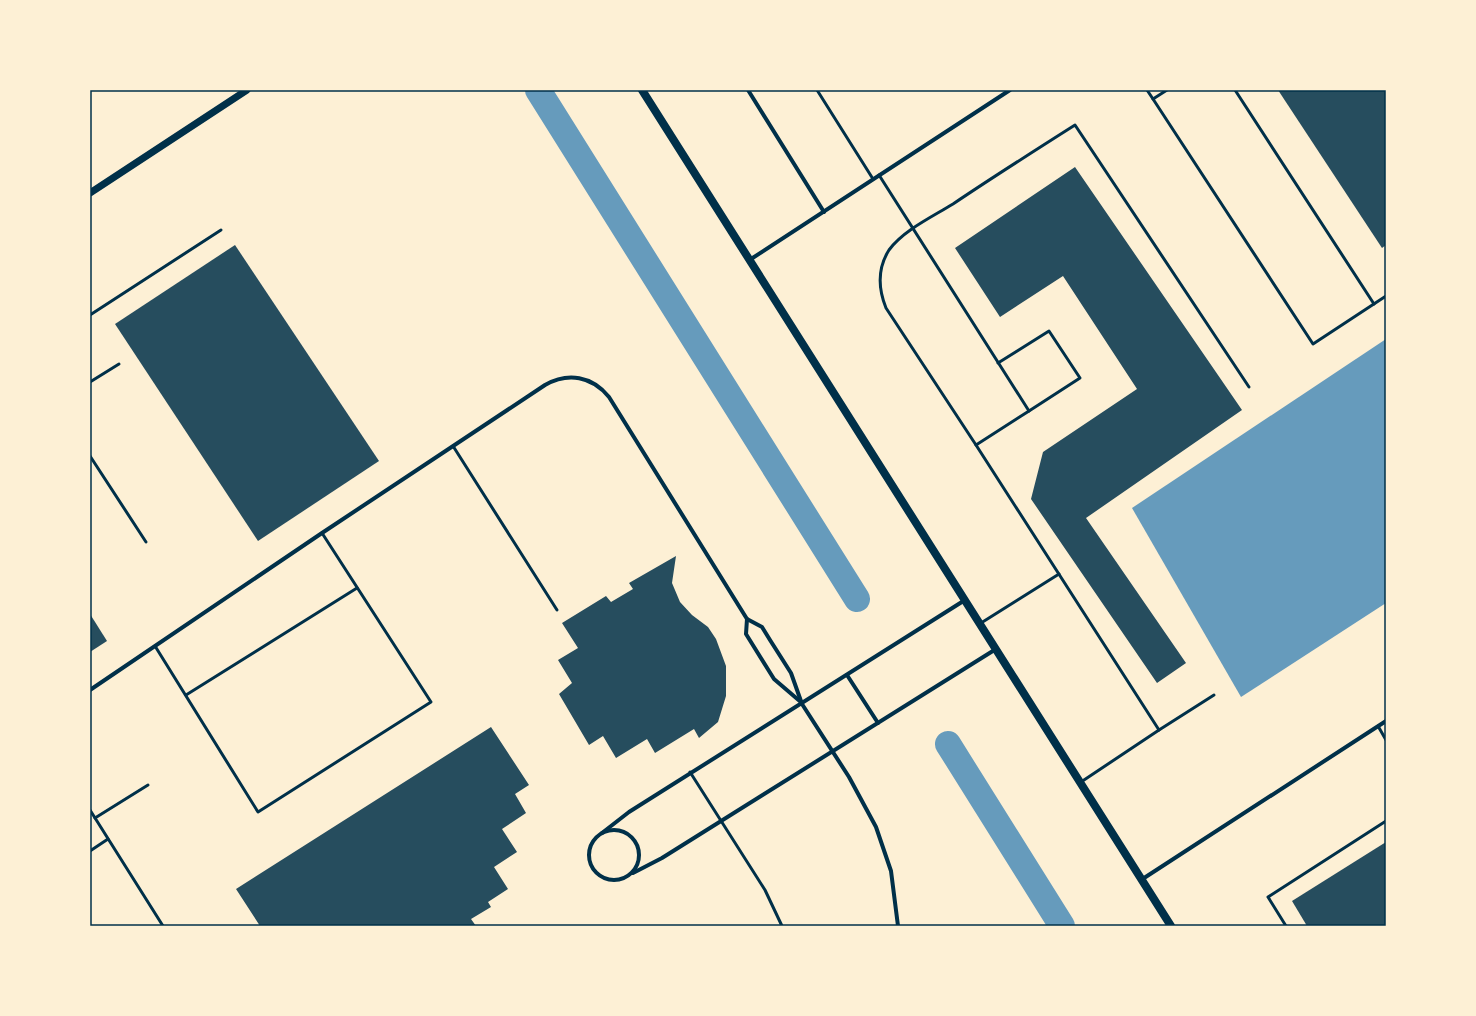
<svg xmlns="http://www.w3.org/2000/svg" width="1476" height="1016" viewBox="0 0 1476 1016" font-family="Signika,sans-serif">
<rect width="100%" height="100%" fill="#fdf0d5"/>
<path fill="#669bbc" d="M1386,339V603L1241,697L1132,508Z"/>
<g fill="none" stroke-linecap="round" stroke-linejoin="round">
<g stroke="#669bbc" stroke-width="26">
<path d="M538,90L857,599"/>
<path d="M948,744L1062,926"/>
</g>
</g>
<g fill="#264d5e">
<path d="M1278,90H1386V245L1382,248Z"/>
<path d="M1075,167L1242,410L1086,518L1186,663L1157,683L1031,499L1043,452L1137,389L1063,276L1000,317L955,248Z"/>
<path d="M235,245L379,461L258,541L115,324Z"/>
<path d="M676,556L672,583L680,602L692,615L708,627L716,639L726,666V696L718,722L699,738L694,729L655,753L647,739L616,758L603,736L589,745L559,694L572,683L558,660L578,648L562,623L606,596L611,602L633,589L629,583Z"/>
<path d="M90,614L107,641L90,652Z"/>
<path d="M491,727L529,785L515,794L526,813L502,829L517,852L494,867L508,889L488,902L491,907L471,919L476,926H260L236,889Z"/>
<path d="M1386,842V926H1307L1292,901Z"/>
</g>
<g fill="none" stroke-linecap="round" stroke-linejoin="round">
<g stroke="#003049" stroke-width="3">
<path d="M817,90L873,179"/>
<path d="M1147,90L1153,99"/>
<path d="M1167,90L1153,99L1313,344L1386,296"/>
<path d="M1235,90L1374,304"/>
<path d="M879,175L1029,411L976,445L886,308C878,288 877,269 889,250C904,230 932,217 953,204C993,177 1034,151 1075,125L1249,387"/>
<path d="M90,315L221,230"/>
<path d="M998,363L1049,331L1080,378L1029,411"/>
<path d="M90,382L119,364"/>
<path d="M976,445L1159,730L1081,782"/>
<path d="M453,446L557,610"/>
<path d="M90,456L146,542"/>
<path d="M981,623L1059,574"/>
<path d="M155,646L258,812L431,702L322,533"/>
<path d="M186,695L357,588"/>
<path d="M1378,726L1386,740"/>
<path d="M1159,730L1214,695"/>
<path d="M690,772L765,890L782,926"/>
<path d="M90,810L163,926"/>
<path d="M95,818L148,785"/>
<path d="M90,851L108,839"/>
<path d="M1286,926L1268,897L1386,821"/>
</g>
<g stroke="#003049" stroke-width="4">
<path d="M748,90L824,212"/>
<path d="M751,259L1010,90"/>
<path d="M747,619L746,634L774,679L802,703"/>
<path d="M847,675L878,723"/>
<path d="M90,690L322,533L545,385C568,372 592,376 609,397L747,619L762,627L770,640L791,673L802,704L849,777L876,827L891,871L898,926"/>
<circle cx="614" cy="855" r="25"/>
<path d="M602,833L629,812L965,600"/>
<path d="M633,873L662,858L996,649"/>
<path d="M1141,880L1386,721"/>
</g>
<path stroke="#003049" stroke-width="7" d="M90,193L247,90"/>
<path stroke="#003049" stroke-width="8" d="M642,90L1171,926"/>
</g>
<rect width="1476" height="1016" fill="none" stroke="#fdf0d5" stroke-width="182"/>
<rect x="91" y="91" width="1294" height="834" fill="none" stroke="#003049" stroke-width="1.5"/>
</svg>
